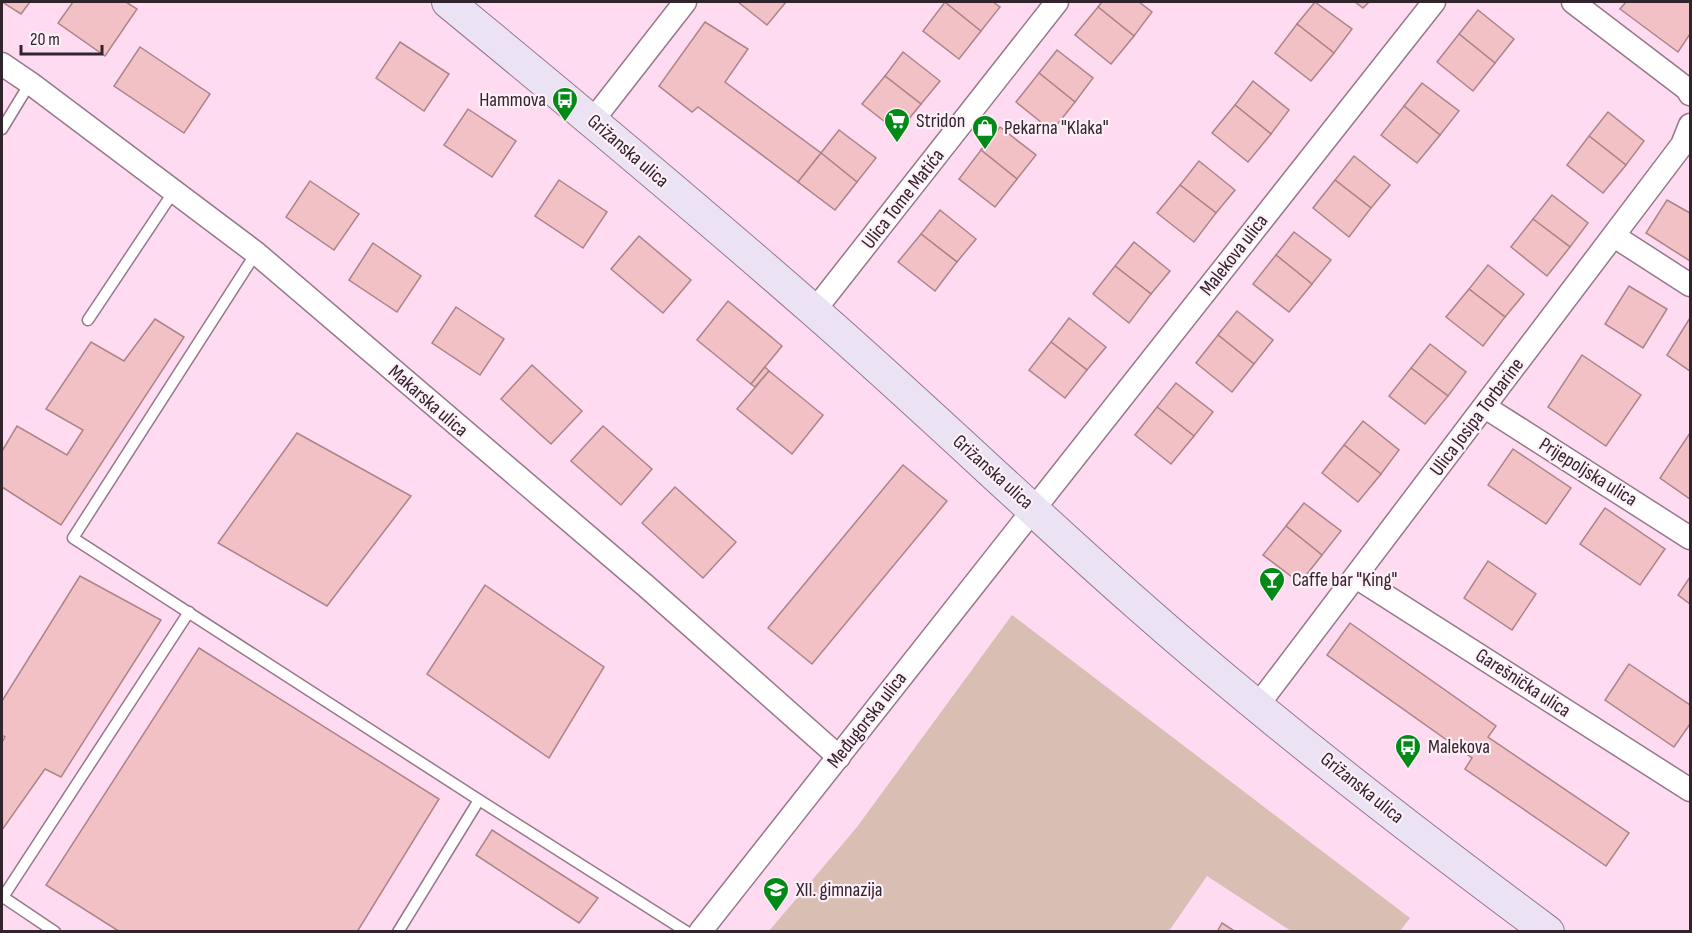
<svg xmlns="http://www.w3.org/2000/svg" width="1692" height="933" viewBox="0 0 1692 933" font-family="'Sofia Sans Condensed',sans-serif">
<rect width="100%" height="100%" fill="#ffdbf1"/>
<path fill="#d8beb3" d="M1012,615L1410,918L1400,931H1291L1207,876L1169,931H769L857,827Z"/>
<g fill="#f1c1c5" stroke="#ac8488" stroke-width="1.5">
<path d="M2,2H30L21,14Z"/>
<path d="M73,2H126L137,9L105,56L58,23Z"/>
<path d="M738,2H786L767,25Z"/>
<path d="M945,2L981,31L959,59L923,31Z"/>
<path d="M945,2H993L1000,7L981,31Z"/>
<path d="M1102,2H1139L1152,12L1134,36L1098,7Z"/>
<path d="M1315,2L1352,29L1334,53L1297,24Z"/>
<path d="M1355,2H1369L1363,8Z"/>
<path d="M1626,2H1690V34L1678,52L1620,9Z"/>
<path d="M1098,7L1134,36L1111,64L1075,35Z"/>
<path d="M1478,10L1514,39L1495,63L1459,34Z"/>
<path d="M705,22L748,49L725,82L821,153L798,182L698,107L692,112L659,86Z"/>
<path d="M1297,24L1334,53L1311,81L1275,53Z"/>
<path d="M1459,34L1495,63L1473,91L1437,62Z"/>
<path d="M400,42L449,74L424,111L376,78Z"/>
<path d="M140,47L210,94L184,133L114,86Z"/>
<path d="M1057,50L1093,78L1075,102L1039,73Z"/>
<path d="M903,52L940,81L921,104L885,76Z"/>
<path d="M1039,73L1075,102L1052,131L1016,102Z"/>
<path d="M885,76L921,104L898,132L862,104Z"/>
<path d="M1253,81L1289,110L1271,134L1235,105Z"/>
<path d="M1422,83L1459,111L1440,135L1404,106Z"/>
<path d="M1235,105L1271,134L1248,162L1212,133Z"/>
<path d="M1404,106L1440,135L1417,163L1381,135Z"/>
<path d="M468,109L516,141L492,177L444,145Z"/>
<path d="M1608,112L1644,141L1626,165L1589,136Z"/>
<path d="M1000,127L1036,155L1017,179L981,150Z"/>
<path d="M839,130L876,158L857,182L821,153Z"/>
<path d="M1589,136L1626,165L1603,193L1567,165Z"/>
<path d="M981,150L1017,179L995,207L959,179Z"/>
<path d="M821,153L857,182L835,210L798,182Z"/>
<path d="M1354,156L1390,185L1371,208L1335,180Z"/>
<path d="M1199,161L1235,190L1216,213L1180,185Z"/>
<path d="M559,180L607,212L583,248L535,216Z"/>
<path d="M1335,180L1371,208L1349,237L1313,208Z"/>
<path d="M310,181L359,214L334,250L286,217Z"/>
<path d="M1180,185L1216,213L1194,242L1157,213Z"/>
<path d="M1552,195L1588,223L1570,247L1533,219Z"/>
<path d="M1667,200L1690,213V261L1646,233Z"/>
<path d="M940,210L976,239L957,262L921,234Z"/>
<path d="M1533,219L1570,247L1547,276L1511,247Z"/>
<path d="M1294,232L1331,260L1312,284L1276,255Z"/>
<path d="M921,234L957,262L935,291L898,262Z"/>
<path d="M639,236L691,280L663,313L611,269Z"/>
<path d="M1134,242L1170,271L1151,294L1115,266Z"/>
<path d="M373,243L421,276L397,312L349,280Z"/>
<path d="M1276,255L1312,284L1289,312L1253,284Z"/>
<path d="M1488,265L1524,294L1505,317L1469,289Z"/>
<path d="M1115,266L1151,294L1129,323L1093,294Z"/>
<path d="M1629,286L1667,309L1643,348L1605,324Z"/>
<path d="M1469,289L1505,317L1483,346L1446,317Z"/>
<path d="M728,301L782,346L751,384L697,340Z"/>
<path d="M456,307L504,339L480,375L432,343Z"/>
<path d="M1237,311L1273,340L1254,364L1218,335Z"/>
<path d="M1069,318L1106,347L1087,370L1051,342Z"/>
<path d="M1690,318V371L1667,355Z"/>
<path d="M155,319L184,337L61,525L2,487V451L17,426L67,455L83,430L46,409L91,342L124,361Z"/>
<path d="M1218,335L1254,364L1232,392L1196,363Z"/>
<path d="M1051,342L1087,370L1065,398L1029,370Z"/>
<path d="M1430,344L1466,372L1448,396L1411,368Z"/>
<path d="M1582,355L1641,395L1606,446L1548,407Z"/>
<path d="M532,365L582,411L551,444L501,399Z"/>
<path d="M765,367L769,371L755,387L751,384Z"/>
<path d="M1411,368L1448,396L1425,424L1389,396Z"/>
<path d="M769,371L823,415L792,454L737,409Z"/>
<path d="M1176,383L1213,412L1194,436L1157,407Z"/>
<path d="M1157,407L1194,436L1171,464L1135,435Z"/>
<path d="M1363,421L1399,450L1381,474L1344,445Z"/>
<path d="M603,426L652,469L621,505L571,461Z"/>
<path d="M297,433L411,496L327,606L218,543Z"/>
<path d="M1690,433V499L1660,478Z"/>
<path d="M1344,445L1381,474L1358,502L1322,473Z"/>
<path d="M1513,449L1571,488L1546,524L1488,485Z"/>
<path d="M903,465L947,501L812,664L768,628Z"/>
<path d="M675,487L736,542L703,578L642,523Z"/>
<path d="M1304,503L1341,531L1322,555L1286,526Z"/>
<path d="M1605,508L1665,549L1640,585L1580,544Z"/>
<path d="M1286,526L1322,555L1300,583L1263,555Z"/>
<path d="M1488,561L1536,594L1512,630L1464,598Z"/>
<path d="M80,576L161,620L61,777L45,769L2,830V742L5,737L2,735V701Z"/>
<path d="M1690,577V604L1678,595Z"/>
<path d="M485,585L604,667L549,758L427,674Z"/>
<path d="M1350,623L1496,726L1488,737L1629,833L1606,866L1465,769L1472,758L1327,655Z"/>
<path d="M199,648L439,799L357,932H120L46,885Z"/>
<path d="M1629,664L1690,705V724L1674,747L1605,700Z"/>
<path d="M492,830L598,898L579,923L476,855Z"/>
<path d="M1222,923L1236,932H1217Z"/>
</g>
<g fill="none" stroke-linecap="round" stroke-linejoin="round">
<defs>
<g id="lane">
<path d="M2,129L30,83"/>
<path d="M256,253L73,538L479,800L687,932"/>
<path d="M88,320L174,191"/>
<path d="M55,932L3,897L189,612"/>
<path d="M398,932L479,800"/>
</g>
<g id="street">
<path d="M1573,2L1687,89L1690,94"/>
<path d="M2,64L30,83L256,253L646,586L839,757"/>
<path d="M593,120L685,2"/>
<path d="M1614,236L1690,285"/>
<path d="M814,311L1057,2"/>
<path d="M1485,407L1690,538"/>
<path d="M1356,577L1690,790"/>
<path d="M1258,705L1682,145L1690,125"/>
<path d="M700,932L1434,2"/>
</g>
<path id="secondary" d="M448,2C571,103 693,205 813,310C922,405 1026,506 1135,602C1266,718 1407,827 1548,932"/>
</defs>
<use href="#lane" stroke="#97778b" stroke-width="13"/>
<use href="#street" stroke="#97778b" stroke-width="25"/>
<use href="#secondary" stroke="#97778b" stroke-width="34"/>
<use href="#lane" stroke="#fff" stroke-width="10"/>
<use href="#street" stroke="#fff" stroke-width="22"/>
<use href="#secondary" stroke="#ebe2f4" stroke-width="32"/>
</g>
<defs>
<symbol id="bus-pin" viewBox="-11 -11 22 30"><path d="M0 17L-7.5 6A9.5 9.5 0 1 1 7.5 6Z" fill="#018a16" stroke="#feeff8"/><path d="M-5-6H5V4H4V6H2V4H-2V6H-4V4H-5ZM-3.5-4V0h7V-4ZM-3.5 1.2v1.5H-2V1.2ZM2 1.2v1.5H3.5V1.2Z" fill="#fff"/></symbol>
<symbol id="supermarket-pin" viewBox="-11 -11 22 30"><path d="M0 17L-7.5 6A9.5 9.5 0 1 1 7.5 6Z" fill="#018a16" stroke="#feeff8"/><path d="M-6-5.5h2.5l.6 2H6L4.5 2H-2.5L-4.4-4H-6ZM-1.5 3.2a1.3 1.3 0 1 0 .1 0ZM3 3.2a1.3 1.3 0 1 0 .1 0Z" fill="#fff"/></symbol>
<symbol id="shop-pin" viewBox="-11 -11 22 30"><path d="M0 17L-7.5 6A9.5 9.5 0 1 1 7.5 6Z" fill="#018a16" stroke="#feeff8"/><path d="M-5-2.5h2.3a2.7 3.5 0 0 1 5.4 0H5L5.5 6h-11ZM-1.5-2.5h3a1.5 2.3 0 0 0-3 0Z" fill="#fff"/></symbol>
<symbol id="bar-pin" viewBox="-11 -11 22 30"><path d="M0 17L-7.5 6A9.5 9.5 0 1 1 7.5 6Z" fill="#018a16" stroke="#feeff8"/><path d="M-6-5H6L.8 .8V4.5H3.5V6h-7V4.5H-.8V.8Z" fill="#fff"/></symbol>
<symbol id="school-pin" viewBox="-11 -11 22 30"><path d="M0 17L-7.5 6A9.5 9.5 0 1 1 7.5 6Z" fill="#018a16" stroke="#feeff8"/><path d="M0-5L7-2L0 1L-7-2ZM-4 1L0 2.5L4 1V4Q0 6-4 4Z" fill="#fff"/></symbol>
</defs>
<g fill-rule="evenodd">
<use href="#bus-pin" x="550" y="85" width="30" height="40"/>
<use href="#supermarket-pin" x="882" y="106" width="30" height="40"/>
<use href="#shop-pin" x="970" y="113" width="30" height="40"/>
<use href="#bar-pin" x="1257" y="565" width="30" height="40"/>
<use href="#bus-pin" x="1393" y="732" width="30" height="40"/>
<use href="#school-pin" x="761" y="875" width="30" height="40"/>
</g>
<g text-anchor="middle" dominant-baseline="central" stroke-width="4.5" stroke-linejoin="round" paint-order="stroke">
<g font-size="20" fill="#31242c" stroke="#feeff8" text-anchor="start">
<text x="546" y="100" text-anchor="end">Hammova</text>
<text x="916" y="121">Stridon</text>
<text x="1004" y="128">Pekarna "Klaka"</text>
<text x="1292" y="580">Caffe bar "King"</text>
<text x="1428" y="747">Malekova</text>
<text x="796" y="890">XII. gimnazija</text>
</g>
<g font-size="20" fill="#31242c" stroke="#feeff8">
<text transform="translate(628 151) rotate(41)">Grižanska ulica</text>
<text transform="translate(903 199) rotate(-52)">Ulica Tome Matića</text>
<text transform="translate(1234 255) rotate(-52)">Malekova ulica</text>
<text transform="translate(428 401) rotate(41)">Makarska ulica</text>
<text transform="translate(1477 417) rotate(-53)">Ulica Josipa Torbarine</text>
<text transform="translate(993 472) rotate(42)">Grižanska ulica</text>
<text transform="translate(1588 472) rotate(32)">Prijepoljska ulica</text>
<text transform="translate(1523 683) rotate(33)">Garešnička ulica</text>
<text transform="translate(867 720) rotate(-52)">Međugorska ulica</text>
<text transform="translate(1362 788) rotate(39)">Grižanska ulica</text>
</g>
</g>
<rect width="1692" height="933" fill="none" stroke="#31242c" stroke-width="6"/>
<path d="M21 45v9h81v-9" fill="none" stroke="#31242c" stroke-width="3"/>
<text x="30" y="45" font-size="18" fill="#31242c" stroke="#feeff8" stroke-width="4.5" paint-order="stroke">20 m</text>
</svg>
